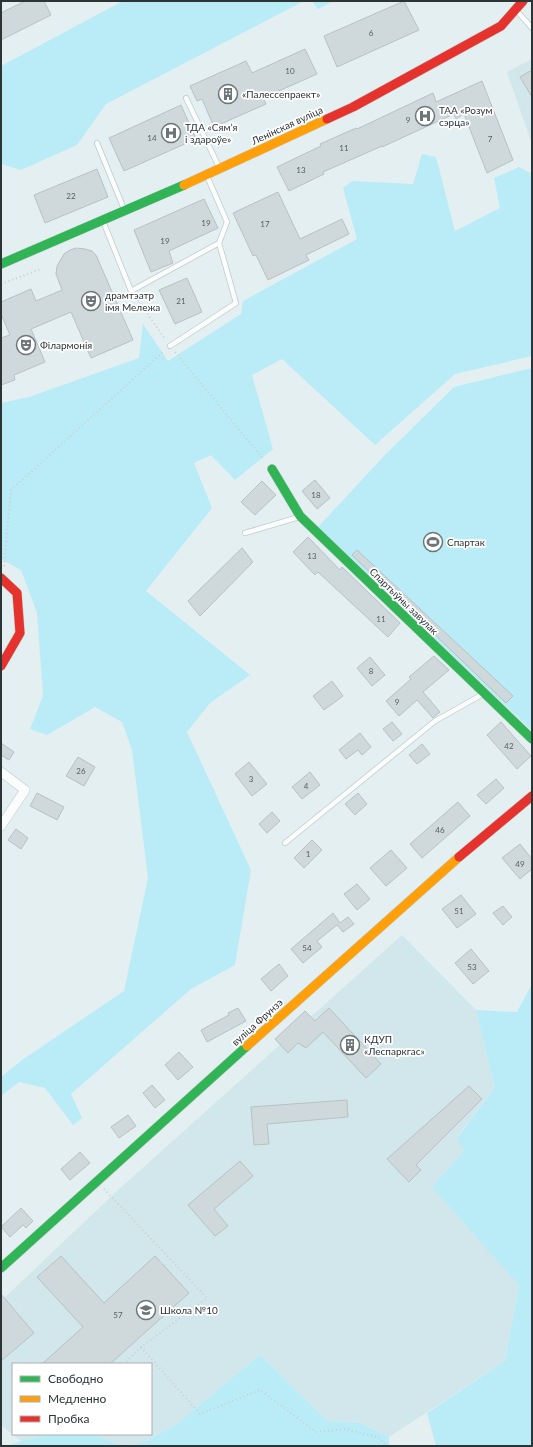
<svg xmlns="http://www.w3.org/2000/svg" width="533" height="1447" viewBox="0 0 533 1447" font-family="Lato,sans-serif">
<rect width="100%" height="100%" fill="#e4eff1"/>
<g fill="#d1e7eb">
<path d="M532,59V144L507,72Z"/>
<path d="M402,935L476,1010L495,1088L457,1137L464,1151L432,1187L519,1284L505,1361L389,1437L360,1423L327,1421L260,1355L177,1424L142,1443L130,1446H123L92,1434H151V1364H13V1434H52L21,1441L1,1425V1301L117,1191Z"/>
</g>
<g fill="#b9ecf7">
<path d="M123,1H304L106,104L77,145L21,170L1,164V66Z"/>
<path d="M312,1H334L318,9Z"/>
<path d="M422,154L436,157L455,231L500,208L494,178L519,167L532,174V356L455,374L375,445L282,359L252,375L273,449L235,480L211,455L194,463L212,508L146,591L250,675L210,703L187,732L251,870L235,965L191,989L71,1094L82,1118L73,1125L45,1088L19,1082L1,1096V1077L22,1060L124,991L148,878L132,750L122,722L95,707L47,735L30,729L43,696L37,613L21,570L1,559V403L29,397L139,358L143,324L168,361L241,314L243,301L357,239L343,188L352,181L413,184Z"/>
<path d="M532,368V731L318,527L385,455L454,387Z"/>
<path d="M532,984V1446H436L427,1413L505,1361L519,1285L432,1187L464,1151L457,1138L495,1088L476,1010L517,1012Z"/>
<path d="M260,1355L327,1421L360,1423L389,1437V1446H129L146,1441L177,1424Z"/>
<path d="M52,1434H92L123,1446H8L21,1441Z"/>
</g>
<g fill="#cfd8da" stroke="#b8c1c3">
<path d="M25,1H44L51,15L1,40V13Z"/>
<path d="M404,1L419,30L337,67L324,36Z"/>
<path d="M305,49L317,74L263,98L266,104L214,127L202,99L197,101L190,86L246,61L252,73Z"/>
<path d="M532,70V97L520,77Z"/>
<path d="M482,81L513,160L487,173L464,114L456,119L454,114L382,147V146L323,172L324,174L289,191L277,167L321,146L320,144L356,128L357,129L433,93L436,102Z"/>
<path d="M181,105L196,139L124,171L109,138Z"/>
<path d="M97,169L108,197L45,223L34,195Z"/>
<path d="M278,192L300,239L342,219L349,234L306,255L309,260L268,280L256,255L253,256L233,213Z"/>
<path d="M204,199L218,228L169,251L173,263L151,272L134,230Z"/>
<path d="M76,248L85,249L92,251L96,255L133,340L91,358L71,312L31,329L45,362L14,375L15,380L1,385V338L10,335L1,314V302L31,289L36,301L62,290L56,274L57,266L64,254L70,250Z"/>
<path d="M187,278L202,312L175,324L159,290Z"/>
<path d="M315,480L330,498L317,509L302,491Z"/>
<path d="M262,481L276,495L255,515L241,502Z"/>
<path d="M308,537L340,570L342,567L400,623L388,637L318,572L315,575L293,552Z"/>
<path d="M242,548L253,562L200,616L188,601Z"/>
<path d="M357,550L513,696L506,703L352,555Z"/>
<path d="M434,656L449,670L423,692L440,712L433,718L417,700L399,716L386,701L411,679L409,677Z"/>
<path d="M370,657L385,675L372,686L357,668Z"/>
<path d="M332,681L343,696L324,710L313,696Z"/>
<path d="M392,722L402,734L393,741L383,729Z"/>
<path d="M501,722L531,756L517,769L487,735Z"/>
<path d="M360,733L371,747L362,755L358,750L346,759L339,750Z"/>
<path d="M1,743L14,752L9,760L1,755Z"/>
<path d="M422,744L430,754L417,764L409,755Z"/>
<path d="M78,757L95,767L84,786L66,776Z"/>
<path d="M249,762L267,784L252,796L235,774Z"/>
<path d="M310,772L320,785L302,799L292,787Z"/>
<path d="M496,779L504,788L486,804L477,795Z"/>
<path d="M37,793L64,807L57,820L30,806Z"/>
<path d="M358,793L367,804L355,815L345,804Z"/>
<path d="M458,802L470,816L422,858L410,844Z"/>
<path d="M272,812L280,821L267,833L259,824Z"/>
<path d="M16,829L28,838L21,849L8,840Z"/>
<path d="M312,840L322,850L304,868L294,858Z"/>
<path d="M520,844L532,859V869L520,879L502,858Z"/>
<path d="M391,850L407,868L386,886L370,868Z"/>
<path d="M357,884L370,899L357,910L344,894Z"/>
<path d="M461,895L476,914L457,928L442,909Z"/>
<path d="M503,906L512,917L503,925L493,913Z"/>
<path d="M333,913L340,923L348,917L354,924L343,932L337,925L317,941L322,947L303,963L291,949Z"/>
<path d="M471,949L489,971L473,984L455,963Z"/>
<path d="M279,964L288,976L271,991L261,979Z"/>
<path d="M238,1008L246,1021L207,1042L201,1030L229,1015L228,1013Z"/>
<path d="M329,1008L381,1064L366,1078L323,1032L306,1048L298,1043L288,1053L275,1039L305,1011L315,1021Z"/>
<path d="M179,1052L193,1067L178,1080L165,1065Z"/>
<path d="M152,1085L165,1100L155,1108L143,1093Z"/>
<path d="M469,1086L482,1099L416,1165L421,1170L409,1182L387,1159Z"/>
<path d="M347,1100L348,1117L267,1124L269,1144L254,1145L251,1107Z"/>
<path d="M128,1115L136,1126L119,1138L111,1127Z"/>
<path d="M80,1152L90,1163L70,1180L61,1169Z"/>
<path d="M240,1161L253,1176L214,1209L228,1226L215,1236L188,1205Z"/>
<path d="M21,1208L33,1221L26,1228L23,1225L10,1237L1,1227Z"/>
<path d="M61,1256L104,1303L155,1256L189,1293L110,1364H42L83,1327L37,1277Z"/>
<path d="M1,1294L34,1333L1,1361Z"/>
</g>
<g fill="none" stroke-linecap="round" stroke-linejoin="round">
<defs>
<g id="lane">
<path d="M516,10L532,28"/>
<path d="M186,98L219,167"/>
<path d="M97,143L124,209"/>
<path d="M103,221L131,291L219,243"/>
<path d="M170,346L236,303L219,243L227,222L207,176"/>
<path d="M245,533L299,517"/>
<path d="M285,843L435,721L483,694"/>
</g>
<path id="street" d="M1,772L25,790L1,826"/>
<g id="fast">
<path d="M1,264L184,185"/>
<path d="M272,469L300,516L532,739"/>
<path d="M1,1268L247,1046"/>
</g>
<g id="slow">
<path d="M184,185L327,119"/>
<path d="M247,1046L459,857"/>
</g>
<g id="jam">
<path d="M327,119L353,107L501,26L523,1"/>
<path d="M1,578L17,593L20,633L1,666"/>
<path d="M459,857L532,796"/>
</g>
</defs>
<use href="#lane" stroke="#c2cbcc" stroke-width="6"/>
<use href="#street" stroke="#c2cbcc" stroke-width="10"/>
<use href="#fast" stroke="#c2cbcc" stroke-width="10"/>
<use href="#slow" stroke="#c2cbcc" stroke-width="10"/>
<use href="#jam" stroke="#c2cbcc" stroke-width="10"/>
<g stroke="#cbcfcf" stroke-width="2" stroke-dasharray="1 3" stroke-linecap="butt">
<path d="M1,284L41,269"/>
<path d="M136,297L165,339"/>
<path d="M175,352L264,460"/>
<path d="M4,566L11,490L164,351"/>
<path d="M104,1189L207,1298L141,1347L124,1364"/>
<path d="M141,1347L200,1414L260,1390L316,1432L345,1429L380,1438L386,1446"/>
</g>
<use href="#lane" stroke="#fbfdfd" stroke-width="4.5"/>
<use href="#street" stroke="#fbfdfd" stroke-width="9"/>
<use href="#fast" stroke="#30b455" stroke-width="9"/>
<use href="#slow" stroke="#ff9f0a" stroke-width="9"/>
<use href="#jam" stroke="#e5322d" stroke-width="9"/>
</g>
<defs>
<symbol id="building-ring" viewBox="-11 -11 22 22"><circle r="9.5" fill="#fff" stroke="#6c7577" stroke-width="1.5"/><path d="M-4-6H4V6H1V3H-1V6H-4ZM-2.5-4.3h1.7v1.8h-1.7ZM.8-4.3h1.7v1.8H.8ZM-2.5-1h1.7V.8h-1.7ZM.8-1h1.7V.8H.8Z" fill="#6c7577"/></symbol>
<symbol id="hospital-ring" viewBox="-11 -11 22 22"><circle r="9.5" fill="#fff" stroke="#6c7577" stroke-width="1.5"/><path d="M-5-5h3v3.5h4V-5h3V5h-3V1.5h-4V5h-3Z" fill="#6c7577"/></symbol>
<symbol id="theatre-ring" viewBox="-11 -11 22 22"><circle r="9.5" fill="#fff" stroke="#6c7577" stroke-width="1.5"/><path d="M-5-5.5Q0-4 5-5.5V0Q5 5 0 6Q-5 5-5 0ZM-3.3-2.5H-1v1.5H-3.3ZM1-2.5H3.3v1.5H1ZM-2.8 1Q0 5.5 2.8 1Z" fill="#6c7577"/></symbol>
<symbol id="stadium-ring" viewBox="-11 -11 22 22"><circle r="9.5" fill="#fff" stroke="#6c7577" stroke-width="1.5"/><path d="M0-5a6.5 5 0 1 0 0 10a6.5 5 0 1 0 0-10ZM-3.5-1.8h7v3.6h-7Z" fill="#6c7577"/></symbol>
<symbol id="school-ring" viewBox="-11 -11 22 22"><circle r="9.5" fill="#fff" stroke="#6c7577" stroke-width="1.5"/><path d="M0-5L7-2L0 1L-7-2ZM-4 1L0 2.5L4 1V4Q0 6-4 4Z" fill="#6c7577"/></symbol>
</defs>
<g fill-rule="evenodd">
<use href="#building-ring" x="217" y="83" width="22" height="22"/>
<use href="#hospital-ring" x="414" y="105" width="22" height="22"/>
<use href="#hospital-ring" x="160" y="122" width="22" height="22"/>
<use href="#theatre-ring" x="80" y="290" width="22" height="22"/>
<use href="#theatre-ring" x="15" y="334" width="22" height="22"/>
<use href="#stadium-ring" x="422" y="531" width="22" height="22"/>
<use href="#building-ring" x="339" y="1034" width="22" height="22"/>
<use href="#school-ring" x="135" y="1299" width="22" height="22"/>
</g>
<g text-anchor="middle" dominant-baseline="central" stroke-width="3.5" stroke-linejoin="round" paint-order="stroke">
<g font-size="8" fill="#565f61">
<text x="371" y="33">6</text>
<text x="290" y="71">10</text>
<text x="408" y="120">9</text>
<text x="152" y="138">14</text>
<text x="490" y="139">7</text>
<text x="344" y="148">11</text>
<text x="301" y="170">13</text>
<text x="71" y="196">22</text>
<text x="206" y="223">19</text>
<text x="265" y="224">17</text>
<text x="165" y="241">19</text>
<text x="181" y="301">21</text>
<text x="316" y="495">18</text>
<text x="312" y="556">13</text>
<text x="381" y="619">11</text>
<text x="371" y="671">8</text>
<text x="397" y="702">9</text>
<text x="509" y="746">42</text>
<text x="81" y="771">26</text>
<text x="251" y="779">3</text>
<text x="306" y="786">4</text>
<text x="440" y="830">46</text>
<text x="308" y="854">1</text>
<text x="520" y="864">49</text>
<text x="459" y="911">51</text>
<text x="307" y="948">54</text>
<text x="472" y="967">53</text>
<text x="118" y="1315">57</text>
</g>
<g font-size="10" fill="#2c3436" stroke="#fff" text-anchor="start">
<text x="242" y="94">«Палессепраект»</text>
<text x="439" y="110">ТАА «Розум<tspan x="439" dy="12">сэрца»</tspan></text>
<text x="185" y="127">ТДА «Сямʼя<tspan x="185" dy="12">і здароўе»</tspan></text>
<text x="105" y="295">драмтэатр<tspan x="105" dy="12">імя Мележа</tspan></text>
<text x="40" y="345">Філармонія</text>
<text x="447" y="542">Спартак</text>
<text x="364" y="1039">КДУП<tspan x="364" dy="12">«Леспаркгас»</tspan></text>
<text x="160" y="1310">Школа №10</text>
</g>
<g font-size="10" fill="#2c3436" stroke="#fff">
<text transform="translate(287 125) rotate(-25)">Ленінская вуліца</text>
<text transform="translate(404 601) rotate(44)">Спартыўны завулак</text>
<text transform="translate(257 1022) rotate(-42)">вуліца Фрунзэ</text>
</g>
</g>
<rect width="533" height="1447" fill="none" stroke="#2c3436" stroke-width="4"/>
<rect x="12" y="1363" width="140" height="72" fill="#ffffff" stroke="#abaeaf"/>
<rect x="20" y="1376" width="20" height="6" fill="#30b455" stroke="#abaeaf"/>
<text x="48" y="1383" font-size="12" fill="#2c3436">Свободно</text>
<rect x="20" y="1396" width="20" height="6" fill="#ff9f0a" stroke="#abaeaf"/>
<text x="48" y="1403" font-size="12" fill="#2c3436">Медленно</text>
<rect x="20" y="1416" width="20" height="6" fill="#e5322d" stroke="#abaeaf"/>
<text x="48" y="1423" font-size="12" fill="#2c3436">Пробка</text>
</svg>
